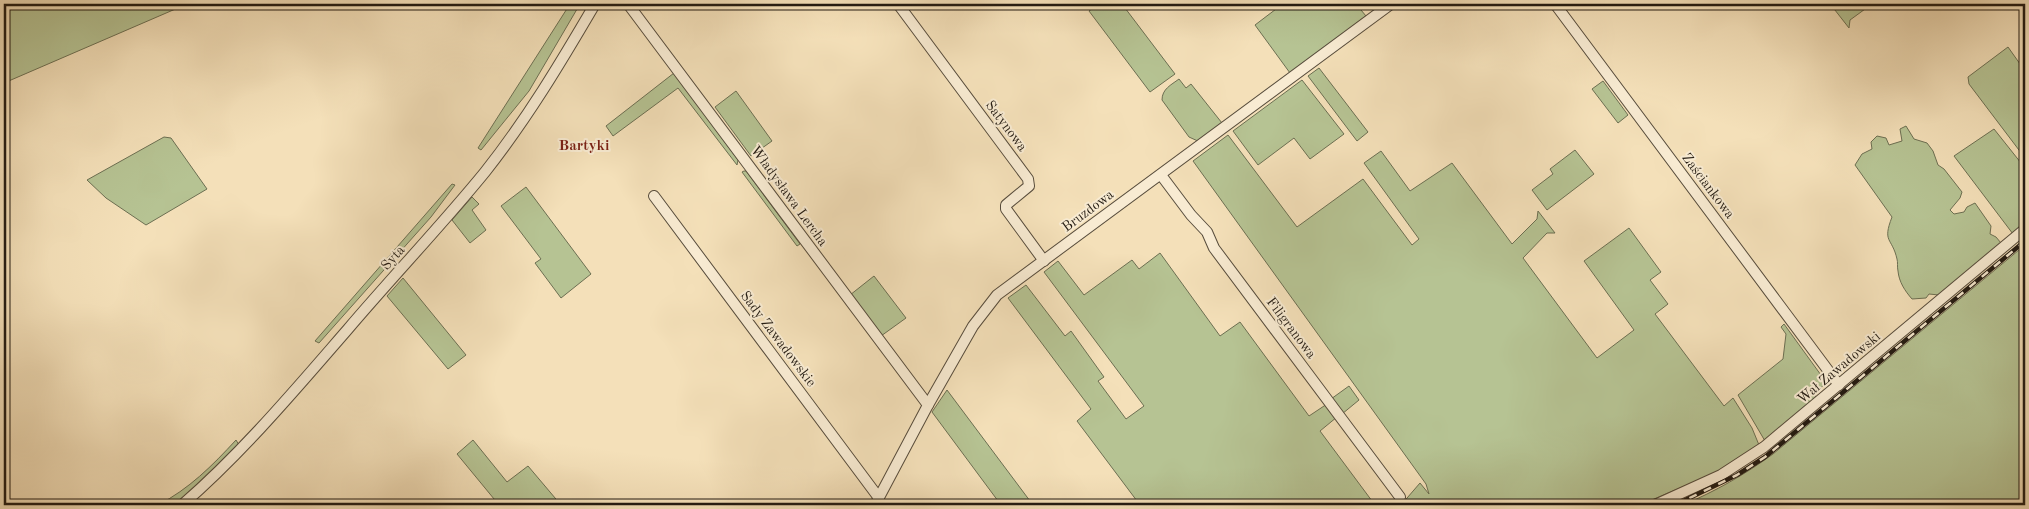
<svg xmlns="http://www.w3.org/2000/svg" width="2029" height="509" viewBox="0 0 2029 509" font-family="'Old Standard TT',serif">
<rect width="100%" height="100%" fill="#f4e0b9"/>
<filter id="stains"><feTurbulence type="fractalNoise" baseFrequency=".004" numOctaves="4"/><feColorMatrix values="0 0 0 0 .2 0 0 0 0 .09 0 0 0 0 .02 0 0 0 .5 -.17"/></filter>
<radialGradient id="worn" r=".72"><stop offset=".6" stop-color="#630" stop-opacity="0"/><stop offset="1" stop-color="#630" stop-opacity=".3"/></radialGradient>
<g fill="#b6c393" stroke="#6c6f52">
<path d="M4,4H187L4,83Z"/>
<path d="M570,4H580L529,91L481,150L478,148Z"/>
<path d="M1099,4H1122L1175,74L1150,92L1089,11Z"/>
<path d="M1279,4H1356L1366,16L1290,73L1255,25L1280,6Z"/>
<path d="M1842,4H1872L1850,20L1849,28L1831,5L1840,6Z"/>
<path d="M2008,47L2025,71V158L1969,84L1968,77Z"/>
<path d="M1319,68L1368,132L1357,141L1308,76Z"/>
<path d="M674,73L738,160L737,165L678,88L613,136L606,126Z"/>
<path d="M1179,79L1186,88L1191,84L1222,123L1200,142L1189,137L1162,100C1162,89 1171,85 1179,79Z"/>
<path d="M1302,80L1344,134L1310,159L1294,138L1258,165L1233,131Z"/>
<path d="M1603,81L1628,115L1618,123L1592,89Z"/>
<path d="M736,91L772,141L751,156L715,107Z"/>
<path d="M1906,126L1914,139L1927,143L1933,151L1938,165L1944,169L1962,192L1960,198L1950,210L1954,214L1964,212L1967,207L1975,203L1991,226L1990,234L1996,237L2001,243L1939,295L1929,294L1926,298L1912,299C1905,291 1899,282 1898,271C1897,267 1898,262 1897,259C1892,237 1882,243 1892,217L1855,165L1862,154L1872,149L1871,142L1877,136L1886,138L1889,145L1902,141L1900,129Z"/>
<path d="M1994,129L2025,168V223L2013,234L1954,156Z"/>
<path d="M1228,135L1297,227L1363,179L1412,245L1419,239L1364,163L1381,151L1410,191L1452,163L1512,244L1537,219L1538,211L1555,233H1547L1523,258L1597,358L1634,330L1584,261L1629,228L1661,272L1650,280L1668,304L1655,314L1724,406L1733,398L1752,428L1759,445L1715,473L1640,505H1401L1420,483L1429,494L1426,484L1193,161Z"/>
<path d="M164,137L171,138L207,189L146,225L106,198L87,180Z"/>
<path d="M1575,150L1594,174L1547,210L1532,190L1553,174L1550,169Z"/>
<path d="M744,171H746L800,244L797,246L742,172Z"/>
<path d="M452,184L455,185L431,217L319,343L315,341Z"/>
<path d="M526,187L591,274L561,298L535,263L541,259L501,206Z"/>
<path d="M472,197L479,204L472,210L486,230L470,243L452,220Z"/>
<path d="M2025,245V505H1683C1716,491 1744,475 1773,454Z"/>
<path d="M1160,253L1220,336L1240,322L1309,416L1327,404L1337,417L1320,431L1375,505H1140L1077,421L1091,409L1008,298L1026,285L1065,336L1071,331L1104,377L1098,381L1126,419L1144,406L1044,272L1058,261L1084,295L1132,260L1139,269Z"/>
<path d="M874,276L906,318L881,336L850,295Z"/>
<path d="M403,278L466,355L448,369L387,296Z"/>
<path d="M1784,324L1826,382L1815,395L1816,398L1765,441L1738,395L1783,359L1786,334L1781,327Z"/>
<path d="M1349,386L1359,400L1342,414L1331,399Z"/>
<path d="M947,390L1033,505H1001L932,412Z"/>
<path d="M236,440L239,445L183,499L175,505H158C189,489 212,466 236,440Z"/>
<path d="M473,440L507,482L528,466L561,505H499L457,454Z"/>
</g>
<g fill="none" stroke-linecap="round" stroke-linejoin="round">
<defs>
<g id="minor">
<path d="M628,4L928,405"/>
<path d="M898,4L1028,179L1029,186L1006,205V209L1044,261"/>
<path d="M1555,4L1839,385"/>
<path d="M1161,175L1191,215L1207,232L1214,248L1400,497"/>
<path d="M654,196L879,498"/>
<path d="M182,505C243,452 295,390 348,329C393,276 441,226 485,172C527,119 561,62 595,4"/>
<path d="M875,505L928,405L973,326L997,295L1391,4"/>
<path d="M1655,505L1721,475L1764,447L2025,229"/>
</g>
</defs>
<use href="#minor" stroke="#574c3c" stroke-width="12"/>
<use href="#minor" stroke="#f8ebd2" stroke-width="10"/>
<defs>
<path id="rail" d="M1675,505L1737,475L1765,457L2025,241"/>
</defs>
<use href="#rail" stroke="#231b12" stroke-width="4.5"/>
<use href="#rail" stroke="#f8ebd2" stroke-width="2.5" stroke-dasharray="8" stroke-linecap="butt"/>
</g>
<g text-anchor="middle" dominant-baseline="central" stroke-width="4" stroke-linejoin="round" paint-order="stroke">
<g font-size="14" fill="#231b12" stroke="#f8ebd2">
<text transform="translate(1006 126) rotate(53)">Satynowa</text>
<text transform="translate(1708 186) rotate(53)">Zaściankowa</text>
<text transform="translate(789 196) rotate(54)">Władysława Lercha</text>
<text transform="translate(1088 211) rotate(-37)">Bruzdowa</text>
<text transform="translate(393 258) rotate(-48)">Syta</text>
<text transform="translate(1291 328) rotate(53)">Filigranowa</text>
<text transform="translate(778 339) rotate(53)">Sady Zawadowskie</text>
<text transform="translate(1839 368) rotate(-40)">Wał Zawadowski</text>
</g>
<g font-size="15" font-weight="bold" fill="#7a1f14" stroke="#f8ebd2">
<text x="584" y="146">Bartyki</text>
</g>
</g>
<rect width="2029" height="509" fill="none" stroke="#f4e0b9" stroke-width="20"/>
<rect x="5" y="5" width="2019" height="499" fill="none" stroke="#231b12" stroke-width="2.5"/>
<rect x="10" y="10" width="2009" height="489" fill="none" stroke="#231b12"/>
<rect width="100%" height="100%" filter="url(#stains)"/>
<rect width="100%" height="100%" fill="url(#worn)"/>
</svg>
